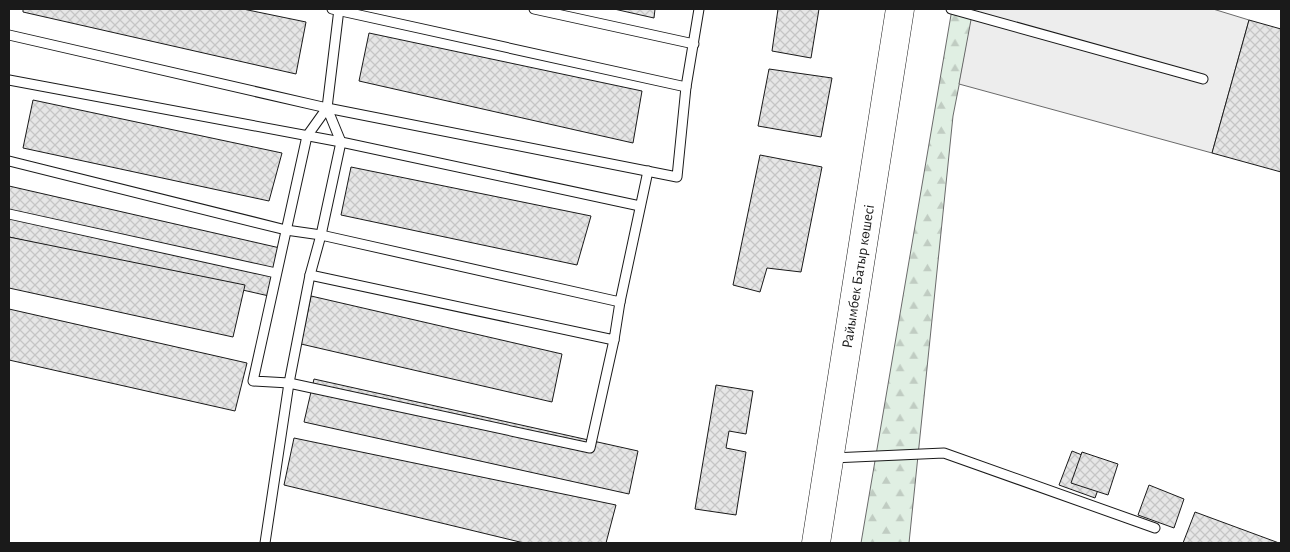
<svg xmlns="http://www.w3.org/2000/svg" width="1290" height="552" viewBox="0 0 1290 552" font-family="'Alegreya Sans',sans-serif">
<defs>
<pattern id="forest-firs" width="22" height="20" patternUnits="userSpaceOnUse" patternTransform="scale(1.25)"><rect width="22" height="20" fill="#e0efe3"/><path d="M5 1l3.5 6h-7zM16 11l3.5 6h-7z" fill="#c0ccc2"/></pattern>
<pattern id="building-cross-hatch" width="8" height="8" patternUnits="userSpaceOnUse" patternTransform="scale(1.25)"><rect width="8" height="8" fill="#e6e6e6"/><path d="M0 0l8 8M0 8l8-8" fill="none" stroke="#c5c5c5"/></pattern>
</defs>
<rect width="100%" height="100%" fill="#fff"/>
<path fill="url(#forest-firs)" stroke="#6a6a6a" d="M952,9H974L953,116L909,543H861Z"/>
<path fill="#ededed" stroke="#6a6a6a" d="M973,9H1213L1249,20L1212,153L959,84Z"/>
<g fill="url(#building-cross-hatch)" stroke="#1a1a1a">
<path d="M23,9H243L306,22L296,74L23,12Z"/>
<path d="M614,9H655L654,18Z"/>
<path d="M778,9H819L811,58L772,51Z"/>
<path d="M1249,20L1281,29V172L1212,153Z"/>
<path d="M369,33L642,91L633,143L359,81Z"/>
<path d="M769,69L832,78L821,137L758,126Z"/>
<path d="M33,100L282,153L269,201L23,148Z"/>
<path d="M760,155L822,167L801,272L767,268L760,292L733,285Z"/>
<path d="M351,167L591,216L577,265L341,215Z"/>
<path d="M9,186L280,248L269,296L9,237Z"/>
<path d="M9,237L245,285L233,337L9,288Z"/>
<path d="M311,296L562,354L552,402L301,344Z"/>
<path d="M9,309L247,363L235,411L9,360Z"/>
<path d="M314,379L638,451L629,494L304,422Z"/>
<path d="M716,385L753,391L746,434L729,431L726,448L746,452L736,515L695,509Z"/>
<path d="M294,438L616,505L606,543H524L284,485Z"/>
<path d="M1072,451L1107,465L1095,498L1059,485Z"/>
<path d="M1082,452L1118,464L1108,495L1071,483Z"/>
<path d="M1149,485L1184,499L1174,528L1138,515Z"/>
<path d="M1195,512L1279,543H1183Z"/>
</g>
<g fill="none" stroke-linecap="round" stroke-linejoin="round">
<defs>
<g id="lane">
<path d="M332,9L686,87"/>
<path d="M339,9L327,108L341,142L640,206"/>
<path d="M534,9L694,44"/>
<path d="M951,9L1203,79"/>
<path d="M9,35L327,108L677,177L686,87L699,9"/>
<path d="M9,80L341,142L321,235L310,275L289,383L265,543"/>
<path d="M327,108L307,136L253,381L289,383L590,448L614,340"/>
<path d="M9,161L286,230L321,235L620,302L648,171"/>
<path d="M9,214L276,273"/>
<path d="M310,275L614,340L620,302"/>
<path d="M832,458L944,453L1155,528"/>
</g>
<g id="primary">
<path id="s1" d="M816,543L900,9"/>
</g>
</defs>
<use href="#lane" stroke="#1a1a1a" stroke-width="11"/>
<use href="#primary" stroke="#1a1a1a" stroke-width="29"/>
<use href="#lane" stroke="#fff" stroke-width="9"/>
<use href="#primary" stroke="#fff" stroke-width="28"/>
</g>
<g text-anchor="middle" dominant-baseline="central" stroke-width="4" stroke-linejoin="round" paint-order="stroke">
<g font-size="15" fill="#1a1a1a" stroke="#fff">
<text stroke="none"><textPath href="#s1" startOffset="270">Райымбек Батыр көшесі</textPath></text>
</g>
</g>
<rect width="1290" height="552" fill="none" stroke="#1a1a1a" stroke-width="20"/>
</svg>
